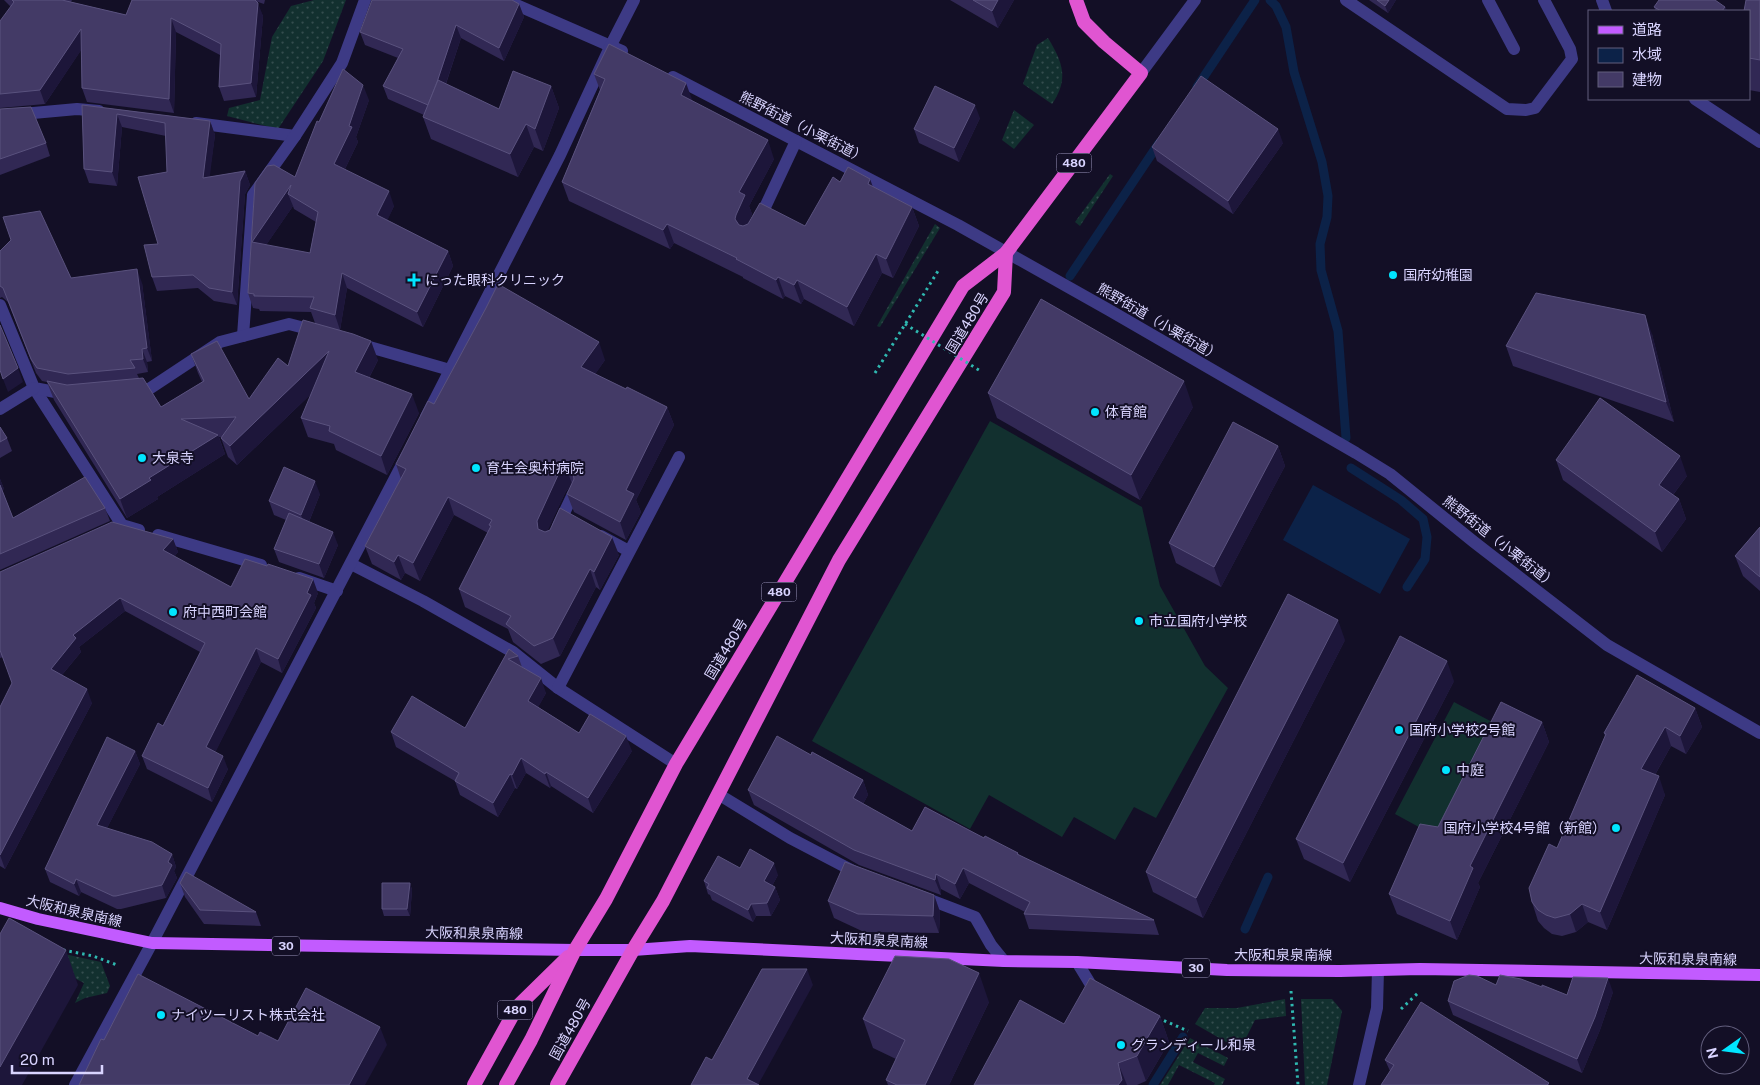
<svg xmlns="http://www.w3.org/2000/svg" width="1760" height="1085" viewBox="0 0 1760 1085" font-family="'Public Sans','Noto Sans JP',sans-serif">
<defs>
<pattern id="grass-dots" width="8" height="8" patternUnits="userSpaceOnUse" patternTransform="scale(1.25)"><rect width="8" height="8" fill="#12302f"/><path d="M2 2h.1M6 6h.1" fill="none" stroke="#344d4e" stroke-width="1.8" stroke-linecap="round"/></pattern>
</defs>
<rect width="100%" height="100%" fill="#130f26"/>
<g fill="url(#grass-dots)">
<path d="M314,0H346L323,61L278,129L227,116L229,108L260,100L272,37L291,6Z"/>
<path d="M1048,38C1063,63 1069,79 1052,104L1023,84L1037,45Z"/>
<path d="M1014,110L1034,125L1014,149L1002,140Z"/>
<path d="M1110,174L1113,176L1080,226L1075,222Z"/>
<path d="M935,224L940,228L880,327L877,326Z"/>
<path d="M0,940L101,962L110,986L107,993L85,998L75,1003L84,983Z"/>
<path d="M1285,999L1286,1016L1255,1020L1240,1050L1195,1024L1205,1008H1237Z"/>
<path d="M1301,999H1332L1342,1011L1327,1085H1305Z"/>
<path d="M1190,1038L1228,1058L1224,1066L1198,1053L1193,1062L1225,1079L1222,1085H1214L1215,1083L1179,1065L1168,1085H1160Z"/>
</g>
<g fill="#12302f">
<path d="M990,421L1142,507L1160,586L1205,666L1228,688L1156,818L1134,807L1115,840L1074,817L1062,837L989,795L970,829L812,741Z"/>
<path d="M1454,702L1498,725L1439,838L1395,814Z"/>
</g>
<path fill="#0c2248" d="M1313,485L1410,539L1380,594L1283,540Z"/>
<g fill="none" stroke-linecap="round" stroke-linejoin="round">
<g stroke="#0c2248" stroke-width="9">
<path d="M1270,0L1276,6L1286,27L1294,72L1322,162L1328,196L1327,217L1320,244L1321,270L1338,331L1346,438"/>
<path d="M1197,87L1255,0"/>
<path d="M1070,276L1159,143"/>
<path d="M1351,468L1401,500L1423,519L1427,537L1425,559L1407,587"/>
<path d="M1245,929L1268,877"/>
<path d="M1153,1085L1183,1037"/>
</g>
<g stroke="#2fb8b0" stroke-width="3" stroke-dasharray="2.5 4" stroke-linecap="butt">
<path d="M875,373L938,271"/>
<path d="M63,950L93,956L117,965"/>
<path d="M1291,991L1298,1085"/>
<path d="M1401,1009L1418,993"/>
<path d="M1158,1018L1188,1031"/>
</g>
<g stroke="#3d3a85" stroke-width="12">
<path d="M1346,0L1507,109L1526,110L1535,108L1572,59L1570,49L1544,0"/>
<path d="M1488,0L1514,49"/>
<path d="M0,116L77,109L99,111"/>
<path d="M196,123L295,136"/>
<path d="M243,336L253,195L295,136L342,63L365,0"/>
<path d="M34,388L122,525L139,530"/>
<path d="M158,535L261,565"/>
<path d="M299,578L337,591"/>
<path d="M1359,1085L1377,1008L1378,970"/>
</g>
<g stroke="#3d3a85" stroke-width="12">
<path d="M505,0L622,51"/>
<path d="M1602,0L1606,11"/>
<path d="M673,77L958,225L1109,310L1356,453L1390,474L1474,542L1607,645L1760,733"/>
<path d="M1695,99L1760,142"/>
<path d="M759,220L796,141"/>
<path d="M0,305L34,388L66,394"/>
<path d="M359,344L450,370"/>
<path d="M134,391L149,389L220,342L289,324L316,331"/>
<path d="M0,409L34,388"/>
<path d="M426,417L560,155L611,45L634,0"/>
<path d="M558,526L573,494"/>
<path d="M601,536L629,551"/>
<path d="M351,564L423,601L513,652L558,688L676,764"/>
<path d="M558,688L679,457"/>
<path d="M718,794L790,838L857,873"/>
<path d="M920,896L975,917L991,945L1004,961"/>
<path d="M1077,962L1091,985"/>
<path d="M75,1085L152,943L406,457"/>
</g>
<path stroke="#3d3a85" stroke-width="12" d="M1141,73L1195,0"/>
<path stroke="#c25bff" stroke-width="12" d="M0,908L38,919L152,943L575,950H633L690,946L1004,961L1077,962L1227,970L1340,971L1420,969L1760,975"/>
<g stroke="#e055d1" stroke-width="14">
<path d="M474,1085L517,1007L568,957"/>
<path d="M506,1085L531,1040L575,950L606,899L676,764L963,286L1006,253L1141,73L1104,42L1084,22L1076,0"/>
<path d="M557,1085L633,950L663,901L839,560L1004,292L1006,253"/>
</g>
<path stroke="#2fb8b0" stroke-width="3" stroke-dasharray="2.5 4" stroke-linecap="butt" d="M905,324L982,372"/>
</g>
<g fill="#312854" fill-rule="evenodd">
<path d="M4,0H72L71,2L126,15L132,0H265L264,4L255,1L263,16L256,97L224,101L219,87L220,55L176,32L174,113L87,102L82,88L81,50L45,104L0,108V21L11,7Z"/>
<path d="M950,0H1014L998,28Z"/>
<path d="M1369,0H1396L1388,13Z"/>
<path d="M1760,0V92L1749,90V11Z"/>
<path d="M519,4L524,17L504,61L461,38L446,84L499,109L551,86L559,108L543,151L534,147L518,177L431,139L423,117L424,115L388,99L383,86L398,58L365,45L360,32Z"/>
<path d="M1654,7H1725L1727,11H1656Z"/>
<path d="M594,74L693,101L774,159L749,206L752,214L747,225L805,226L840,182L873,187L912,207L919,226L893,278L882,273L854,326L804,299L801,304L785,296L783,299L743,278V277L674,243L670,249L569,201L562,182L600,90Z"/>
<path d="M369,100L356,137L358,142L345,169L394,206L387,220L448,251L453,266L423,327L347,288L340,330L378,360L369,378L419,413L387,475L336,450L334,444L308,437L301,418L311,394L237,465L228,457L221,438L222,437H219L225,454L157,497L158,499L127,518L54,400L47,382L42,381L36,373L8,302L2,297L0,298V251L71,278L142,283L152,361L147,362L148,372L137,374L139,378L161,407L202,382L198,373L191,354L249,399L288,366L315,323L311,312L260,311L259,309L253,308L248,293L255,183L295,177L319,122ZM293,206L294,209L316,222L310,253L266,245Z"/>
<path d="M82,105L210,121L215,135L209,177L245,171L250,185L245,194L237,305L214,301L198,288L157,291L152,277L158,244L167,172L166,136L122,127L117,186L89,183L84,169Z"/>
<path d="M0,109L46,143L50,156L0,175Z"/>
<path d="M980,118L959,162L919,143L914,129Z"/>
<path d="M1283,143L1233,214L1157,161L1152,147Z"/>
<path d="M1652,334L1674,422L1513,366L1506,346Z"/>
<path d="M605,360L595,374L626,389L667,407L674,425L636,500L641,512L626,540L574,512L567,494L570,488L566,491L547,531L619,555L600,590L596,587L560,656L541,664L513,642L508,629L465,607L459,589L488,533L454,515L420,581L405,573L401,580L372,564L365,546L401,479L396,464L434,404Z"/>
<path d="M988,393L1193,407L1140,500L997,418Z"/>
<path d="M0,427L7,438L12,451L0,458Z"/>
<path d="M1278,446L1285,466L1221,587L1176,563L1169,543Z"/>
<path d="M1556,460L1687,476L1673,495L1679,499L1686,519L1662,552L1563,480Z"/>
<path d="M0,479L4,489L2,490L13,518L105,508L110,521L0,570Z"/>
<path d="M320,494L309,522L338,545L324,578L279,562L274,549L286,520L274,515L269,501Z"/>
<path d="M1760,527V591L1743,576L1735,556Z"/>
<path d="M173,539L178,552L174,557L231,587L318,593L314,603L316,608L282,673L261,662L215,752L228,769L212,802L147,769L142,756L163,726L200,652L125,611L79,647L81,652L62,675L92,703L5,869L0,866V707L12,683L3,657L0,658V572Z"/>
<path d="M1345,640L1203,918L1153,892L1146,872Z"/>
<path d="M509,649L518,656L522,667L546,693L538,707L579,733L632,751L593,813L551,786L550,788L526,773L517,789L515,788L498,817L460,795L455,781L396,747L391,732L465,728Z"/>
<path d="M1454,681L1350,882L1304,859L1296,839Z"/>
<path d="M1695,708L1702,727L1686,754L1671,746L1655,775L1665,795L1607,930L1588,922L1576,932L1562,936L1552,934L1544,928L1538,921L1532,902L1557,848L1605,736L1604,733Z"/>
<path d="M1542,722L1549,742L1478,883L1480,887L1457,940L1397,914L1389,894L1438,827Z"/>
<path d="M135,751L140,764L107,828L172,854L176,867L174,871L177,878L166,898L121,909H117L81,892L79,896L50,882L45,869Z"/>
<path d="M811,755L863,780L868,795L863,804L912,831L984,838L1018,853L1019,855L1154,920L1159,935L1029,929L1024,914L1025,912L969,883L960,899L941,889V895L859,865L754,805L748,790Z"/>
<path d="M740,868L778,875L772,886L775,887L780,900L771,916H756L753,922L712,900L710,895L708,894L704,881Z"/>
<path d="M180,883L256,912L261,926L204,924L185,897Z"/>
<path d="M410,883L412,890L410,916H384L382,909Z"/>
<path d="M934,895L940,912L939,933L864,932L834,918L828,901Z"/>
<path d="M1496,985L1567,995L1613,992L1600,1030L1582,1073L1453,1015L1448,1001Z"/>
<path d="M989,1002L949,1085H888L886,1080L896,1059L873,1048L863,1019Z"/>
<path d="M1160,1016L1169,1042L1146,1081L1137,1085H974L1064,1024Z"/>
<path d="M1385,1060L1549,1083V1085H1381L1390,1071Z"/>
</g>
<g fill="#1d163a">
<path d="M998,0H1014L998,28L992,11Z"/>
<path d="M1389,0H1396L1388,13L1385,6Z"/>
<path d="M258,3L263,16L256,97L251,83Z"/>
<path d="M519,4L524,17L504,61L499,48Z"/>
<path d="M1725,7L1727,11H1722Z"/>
<path d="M171,18L176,32L174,113L169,99Z"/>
<path d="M456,25L461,38L434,119L430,106Z"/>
<path d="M81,29L86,43L45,104L40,90Z"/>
<path d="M686,83L693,102L681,95Z"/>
<path d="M363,85L369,100L356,137L358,142L340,179L334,164L349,126Z"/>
<path d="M551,86L559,108L543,151L535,129Z"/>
<path d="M975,105L980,118L959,162L954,148Z"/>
<path d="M117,114L122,127L117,186L112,172Z"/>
<path d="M210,121L215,135L208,191L203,178Z"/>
<path d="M526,124L534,147L518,177L510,154Z"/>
<path d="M1278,129L1283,143L1233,214L1228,201Z"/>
<path d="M768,140L774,159L749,206L752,214L743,234L735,219L739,192Z"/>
<path d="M245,171L250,185L245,194L237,305L232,292L240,181Z"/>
<path d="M870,179L877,198L868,184Z"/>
<path d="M291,185L288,194L293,206L258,257L252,242Z"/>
<path d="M389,191L394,206L383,230L377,215Z"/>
<path d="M912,207L919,226L893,278L886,259Z"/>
<path d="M667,224L674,243L670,249L663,230Z"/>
<path d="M448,251L453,266L423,327L417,312Z"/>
<path d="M876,254L882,273L854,326L847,307Z"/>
<path d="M137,269L142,283L152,361L147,348Z"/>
<path d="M342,273L347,288L340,330L335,315Z"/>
<path d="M778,277L785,296L783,299L776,280Z"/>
<path d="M797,280L804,299L801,304L794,285Z"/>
<path d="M1645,315L1652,334L1674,422L1666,402Z"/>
<path d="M371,341L378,360L362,391L355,372Z"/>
<path d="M599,342L605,360L588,385L581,367Z"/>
<path d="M142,349L147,362L148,372L143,359Z"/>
<path d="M329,351L336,370L237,465L230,446Z"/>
<path d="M18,368L23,382L8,392L3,379Z"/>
<path d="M1184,381L1193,407L1140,500L1131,475Z"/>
<path d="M412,394L419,413L387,475L381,456Z"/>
<path d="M667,407L674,425L636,500L641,512L626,540L620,522L626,490Z"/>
<path d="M218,435L225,454L157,497L158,499L127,518L120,499L149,478Z"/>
<path d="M1278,446L1285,466L1221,587L1214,567Z"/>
<path d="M1680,456L1687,476L1666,504L1659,485Z"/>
<path d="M566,468L573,486L566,491L544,539L538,529L537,521L559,473Z"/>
<path d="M0,479L4,489L2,491L0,485Z"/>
<path d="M315,481L320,494L306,529L301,515Z"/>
<path d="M448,497L454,515L420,581L413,563Z"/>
<path d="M1679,499L1686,519L1662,552L1655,532Z"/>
<path d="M333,532L338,545L324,578L319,564Z"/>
<path d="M612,537L619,555L600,590L594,572Z"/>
<path d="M173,539L178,552L168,564L163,550Z"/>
<path d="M398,555L405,573L401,580L394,562Z"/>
<path d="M590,569L596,587L560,656L553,638Z"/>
<path d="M313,579L318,593L314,603L316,608L282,673L278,659Z"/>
<path d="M120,598L125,611L79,647L81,652L56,682L51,669L73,635Z"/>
<path d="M1338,620L1345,640L1203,918L1196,898Z"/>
<path d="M256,648L261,662L211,761L206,747Z"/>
<path d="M1447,661L1454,681L1350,882L1343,863Z"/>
<path d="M541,678L546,693L534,715L528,701Z"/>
<path d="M87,689L92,703L5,869L0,855Z"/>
<path d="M1695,708L1702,727L1686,754L1680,736Z"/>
<path d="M1542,722L1549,742L1478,883L1480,887L1457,940L1450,921L1470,866Z"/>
<path d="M1665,727L1671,746L1648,787L1641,769Z"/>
<path d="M626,736L632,751L593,813L588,798Z"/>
<path d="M135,751L140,764L102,838L97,825Z"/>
<path d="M223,756L228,769L212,802L208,788Z"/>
<path d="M521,758L526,773L517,789L512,775Z"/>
<path d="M546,772L551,786L550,788L545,774Z"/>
<path d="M510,774L515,788L498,817L493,803Z"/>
<path d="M1659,776L1665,795L1607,930L1600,912Z"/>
<path d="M863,780L868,795L858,813L853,798Z"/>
<path d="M172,854L176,867L174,871L177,878L166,898L162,885L168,862Z"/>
<path d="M774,863L778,875L768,893L764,881Z"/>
<path d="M963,868L969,883L960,899L955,884Z"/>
<path d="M936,874L941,889V895L935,880Z"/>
<path d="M76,879L81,892L79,896L74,884Z"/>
<path d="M410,883L412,890L410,916L407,909Z"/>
<path d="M775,887L780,900L771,916L767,903Z"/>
<path d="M934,895L940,912L939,933L933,916Z"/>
<path d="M751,904L756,916L753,922L748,910Z"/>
<path d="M1582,904L1588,922L1576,932L1570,914Z"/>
<path d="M66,950L78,985L22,1085H0V1067Z"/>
<path d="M807,969L813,985L758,1085L747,1079Z"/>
<path d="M979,973L989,1002L949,1085H925Z"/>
<path d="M1608,978L1613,992L1600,1030L1582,1073L1577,1059Z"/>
<path d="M1160,1016L1169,1042L1146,1081L1137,1056Z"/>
<path d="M380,1027L387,1045L365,1085H349Z"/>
<path d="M1118,1063L1127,1085H1118Z"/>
</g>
<g fill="#433a66" stroke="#5a527e" fill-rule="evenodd">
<path d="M12,0H62L126,15L132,0H255L258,3L251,83L219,87L221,44L171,18L169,99L82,88L81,29L40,90L0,94V21L14,2Z"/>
<path d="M372,0H512L519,4L499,48L456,25L437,82L428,105L383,86L403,49L360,32Z"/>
<path d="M973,0H998L992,11Z"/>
<path d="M1377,0H1389L1385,6Z"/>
<path d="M1659,0H1715L1725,7L1722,11H1661L1654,7Z"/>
<path d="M1746,0H1760V60L1749,58V11H1744Z"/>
<path d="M609,44L686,83L681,95L768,140L739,192L745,195L736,215L735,219L739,225L743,226L748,224L760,203L805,226L833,177L840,182L848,167L870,179L868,184L912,207L886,259L876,254L847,307L797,280L794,285L778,277L776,280L736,259L737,258L667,224L663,230L562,182L605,79L594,74Z"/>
<path d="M343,69L363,85L349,126L352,127L334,164L389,191L377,215L448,251L417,312L342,273L335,315L310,308L314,297L254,296V294L248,293L255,183L267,166L274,165L295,177L317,121L319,122ZM291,185L288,194L318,212L310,253L252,242Z"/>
<path d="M513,71L551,86L535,129L526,124L510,154L423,117L438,80L499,109Z"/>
<path d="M1201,76L1278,129L1228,201L1152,147Z"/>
<path d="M935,86L975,105L954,148L914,129Z"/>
<path d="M82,105L210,121L203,178L245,171L240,181L232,292L209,288L193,275L152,277L144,245L158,244L138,177L167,172L165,123L117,114L112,172L84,169Z"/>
<path d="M31,107L46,143L0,159V109Z"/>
<path d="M40,211L71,278L137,269L147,348L142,349L143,359L130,360L135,368L68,374L37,368L31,359L3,288L0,286V251L11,240L3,217Z"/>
<path d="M498,284L599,342L581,367L626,389L627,387L667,407L626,490L634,494L620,522L567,494L574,479L573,472L566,468L559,473L537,521L538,529L545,532L550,530L560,508L612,537L594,572L590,569L553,638L534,646L506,624L511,616L459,589L491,526L489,525L492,520L448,497L413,563L398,555L394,562L365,546L406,469L396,464L428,401L434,404L486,308Z"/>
<path d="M1536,293L1645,315L1666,402L1506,346Z"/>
<path d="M1041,299L1184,381L1131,475L988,393Z"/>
<path d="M303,320L353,334L371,341L355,372L412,394L381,456L329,431L330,426L301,418L329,351L230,446L221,438L236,417L181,419L218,435L149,478L151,480L120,499L47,381L67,385L143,378L161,407L204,381L191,354L217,341L249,399L278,358L288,366Z"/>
<path d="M0,325L18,368L3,379L0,370Z"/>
<path d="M1600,398L1680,456L1659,485L1679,499L1655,532L1556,460Z"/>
<path d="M1233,422L1278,446L1214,567L1169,543Z"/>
<path d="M0,427L7,438L0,442Z"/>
<path d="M284,467L315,481L301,515L269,501Z"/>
<path d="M85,477L105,508L0,554V485L13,518Z"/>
<path d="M289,513L333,532L319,564L274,549Z"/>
<path d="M112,522L173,539L163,550L231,587L245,559L267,566L268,564L313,579L307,593L311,595L278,659L256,648L206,747L223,756L208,788L142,756L158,723L163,726L205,643L120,598L73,635L76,638L51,669L87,689L0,855V707L12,683L0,650V572Z"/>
<path d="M1760,527V577L1735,556Z"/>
<path d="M1288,594L1338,620L1196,898L1146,872Z"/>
<path d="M1400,636L1447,661L1343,863L1296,839Z"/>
<path d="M509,649L518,656L508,659L541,678L528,701L579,733L590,714L626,736L588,798L546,772L545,774L521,758L512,775L510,774L493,803L455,781L459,773L391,732L412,696L465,728Z"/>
<path d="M1637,675L1695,708L1680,736L1665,727L1641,769L1659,776L1600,912L1582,904L1570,914L1555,918L1546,915L1538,910L1532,902L1529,888L1549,844L1557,848L1606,734L1604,733Z"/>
<path d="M1501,702L1542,722L1470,866L1473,868L1450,921L1389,894L1420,824L1438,827Z"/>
<path d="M777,736L811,755L812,752L863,780L853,798L912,831L925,807L984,838L985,836L1018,853L1017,854L1154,920L1024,914L1030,902L963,868L955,884L936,874L935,880L854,850L748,790Z"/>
<path d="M107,737L135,751L97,825L152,842L172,854L168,862L172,865L162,885L116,896H113L76,879L74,884L45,869Z"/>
<path d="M750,849L774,863L764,881L775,887L767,903L751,904L748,910L707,888L709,884L704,881L718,856L740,868Z"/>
<path d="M845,862L934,895L933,916L858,914L828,901Z"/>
<path d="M186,872L256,912L200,910L180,883Z"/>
<path d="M382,883H410L407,909H382Z"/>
<path d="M9,918L66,950L0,1067V934Z"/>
<path d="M895,956L949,959L979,973L925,1085H897L886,1080L905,1040L863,1019Z"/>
<path d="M762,969H807L747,1079L759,1085H691L706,1057L712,1060Z"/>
<path d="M138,974L258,1036L260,1032L278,1041L306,988L380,1027L349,1085H79L101,1039L104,1040Z"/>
<path d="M1469,975L1477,976L1496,985L1500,975L1521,979L1542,987V985L1567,995L1573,977L1608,978L1595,1017L1577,1059L1448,1001L1454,981Z"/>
<path d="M1090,978L1160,1016L1137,1056L1118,1063L1122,1080L1118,1085H974L1020,1000L1064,1024Z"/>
<path d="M1421,1002L1549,1083L1547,1085H1381L1394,1065L1385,1060Z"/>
</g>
<g fill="#00e5ff" stroke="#130f26" stroke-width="2">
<circle cx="1393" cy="275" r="5"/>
<path d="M411.5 272.5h5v5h5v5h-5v5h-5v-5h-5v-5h5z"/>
<circle cx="1095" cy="412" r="5"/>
<circle cx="142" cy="458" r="5"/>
<circle cx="476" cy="468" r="5"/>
<circle cx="173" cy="612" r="5"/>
<circle cx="1139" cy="621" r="5"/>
<circle cx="1399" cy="730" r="5"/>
<circle cx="1446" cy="770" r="5"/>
<circle cx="1616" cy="828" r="5"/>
<circle cx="161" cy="1015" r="5"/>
<circle cx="1121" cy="1045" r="5"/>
</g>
<g text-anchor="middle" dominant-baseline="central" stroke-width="4" stroke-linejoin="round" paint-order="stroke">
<g fill="#130f26" stroke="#9e99be" stroke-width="1">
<rect x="1056.5" y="153.5" width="35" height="19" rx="4"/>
<rect x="761.5" y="582.5" width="35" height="19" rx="4"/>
<rect x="272" y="936.5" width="28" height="19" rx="4"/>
<rect x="1182" y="958.5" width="28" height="19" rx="4"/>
<rect x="497.5" y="1000.5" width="35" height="19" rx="4"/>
</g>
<g font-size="12" font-weight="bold" fill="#d9d4ff">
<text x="1074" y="163">480</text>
<text x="779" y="592">480</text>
<text x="286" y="946">30</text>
<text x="1196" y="968">30</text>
<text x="515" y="1010">480</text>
</g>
<g font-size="14" fill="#d9d4ff" stroke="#130f26">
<text transform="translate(803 127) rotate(27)">熊野街道（小栗街道）</text>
<text transform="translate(1159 322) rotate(30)">熊野街道（小栗街道）</text>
<text transform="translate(967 323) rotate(-59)">国道480号</text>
<text transform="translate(1500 542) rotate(38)">熊野街道（小栗街道）</text>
<text transform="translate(726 649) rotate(-59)">国道480号</text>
<text transform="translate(74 911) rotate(13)">大阪和泉泉南線</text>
<text transform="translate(474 933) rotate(1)">大阪和泉泉南線</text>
<text transform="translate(879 940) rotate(3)">大阪和泉泉南線</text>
<text x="1283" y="955">大阪和泉泉南線</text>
<text transform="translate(1688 959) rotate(1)">大阪和泉泉南線</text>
<text transform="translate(570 1029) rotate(-61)">国道480号</text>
</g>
<g font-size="14" fill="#d9d4ff" stroke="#130f26" text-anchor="start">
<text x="1403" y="275">国府幼稚園</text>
<text x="425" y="280">にった眼科クリニック</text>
<text x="1105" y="412">体育館</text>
<text x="152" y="458">大泉寺</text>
<text x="486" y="468">育生会奥村病院</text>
<text x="183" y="612">府中西町会館</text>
<text x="1149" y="621">市立国府小学校</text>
<text x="1409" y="730">国府小学校2号館</text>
<text x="1456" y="770">中庭</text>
<text x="1606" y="828" text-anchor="end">国府小学校4号館（新館）</text>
<text x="171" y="1015">ナイツーリスト株式会社</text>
<text x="1131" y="1045">グランディール和泉</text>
</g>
</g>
<rect x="1588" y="10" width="162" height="90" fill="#130f26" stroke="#625e7d"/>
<rect x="1598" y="26" width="25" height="8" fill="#c25bff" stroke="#625e7d"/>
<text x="1632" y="35" font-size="15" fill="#d9d4ff">道路</text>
<rect x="1598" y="48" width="25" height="15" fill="#0c2248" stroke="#625e7d"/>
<text x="1632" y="60" font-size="15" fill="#d9d4ff">水域</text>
<rect x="1598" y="72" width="25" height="15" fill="#433a66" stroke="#625e7d"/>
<text x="1632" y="85" font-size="15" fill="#d9d4ff">建物</text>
<g transform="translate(1725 1050) rotate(256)"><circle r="24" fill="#130f26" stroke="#625e7d"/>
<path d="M0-4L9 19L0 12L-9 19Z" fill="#00e5ff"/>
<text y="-8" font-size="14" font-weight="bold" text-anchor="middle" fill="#d9d4ff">N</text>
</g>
<path d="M12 1065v8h90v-8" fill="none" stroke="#d9d4ff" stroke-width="2.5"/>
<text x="20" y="1065" font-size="15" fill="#d9d4ff" stroke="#130f26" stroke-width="4" paint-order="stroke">20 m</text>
</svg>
